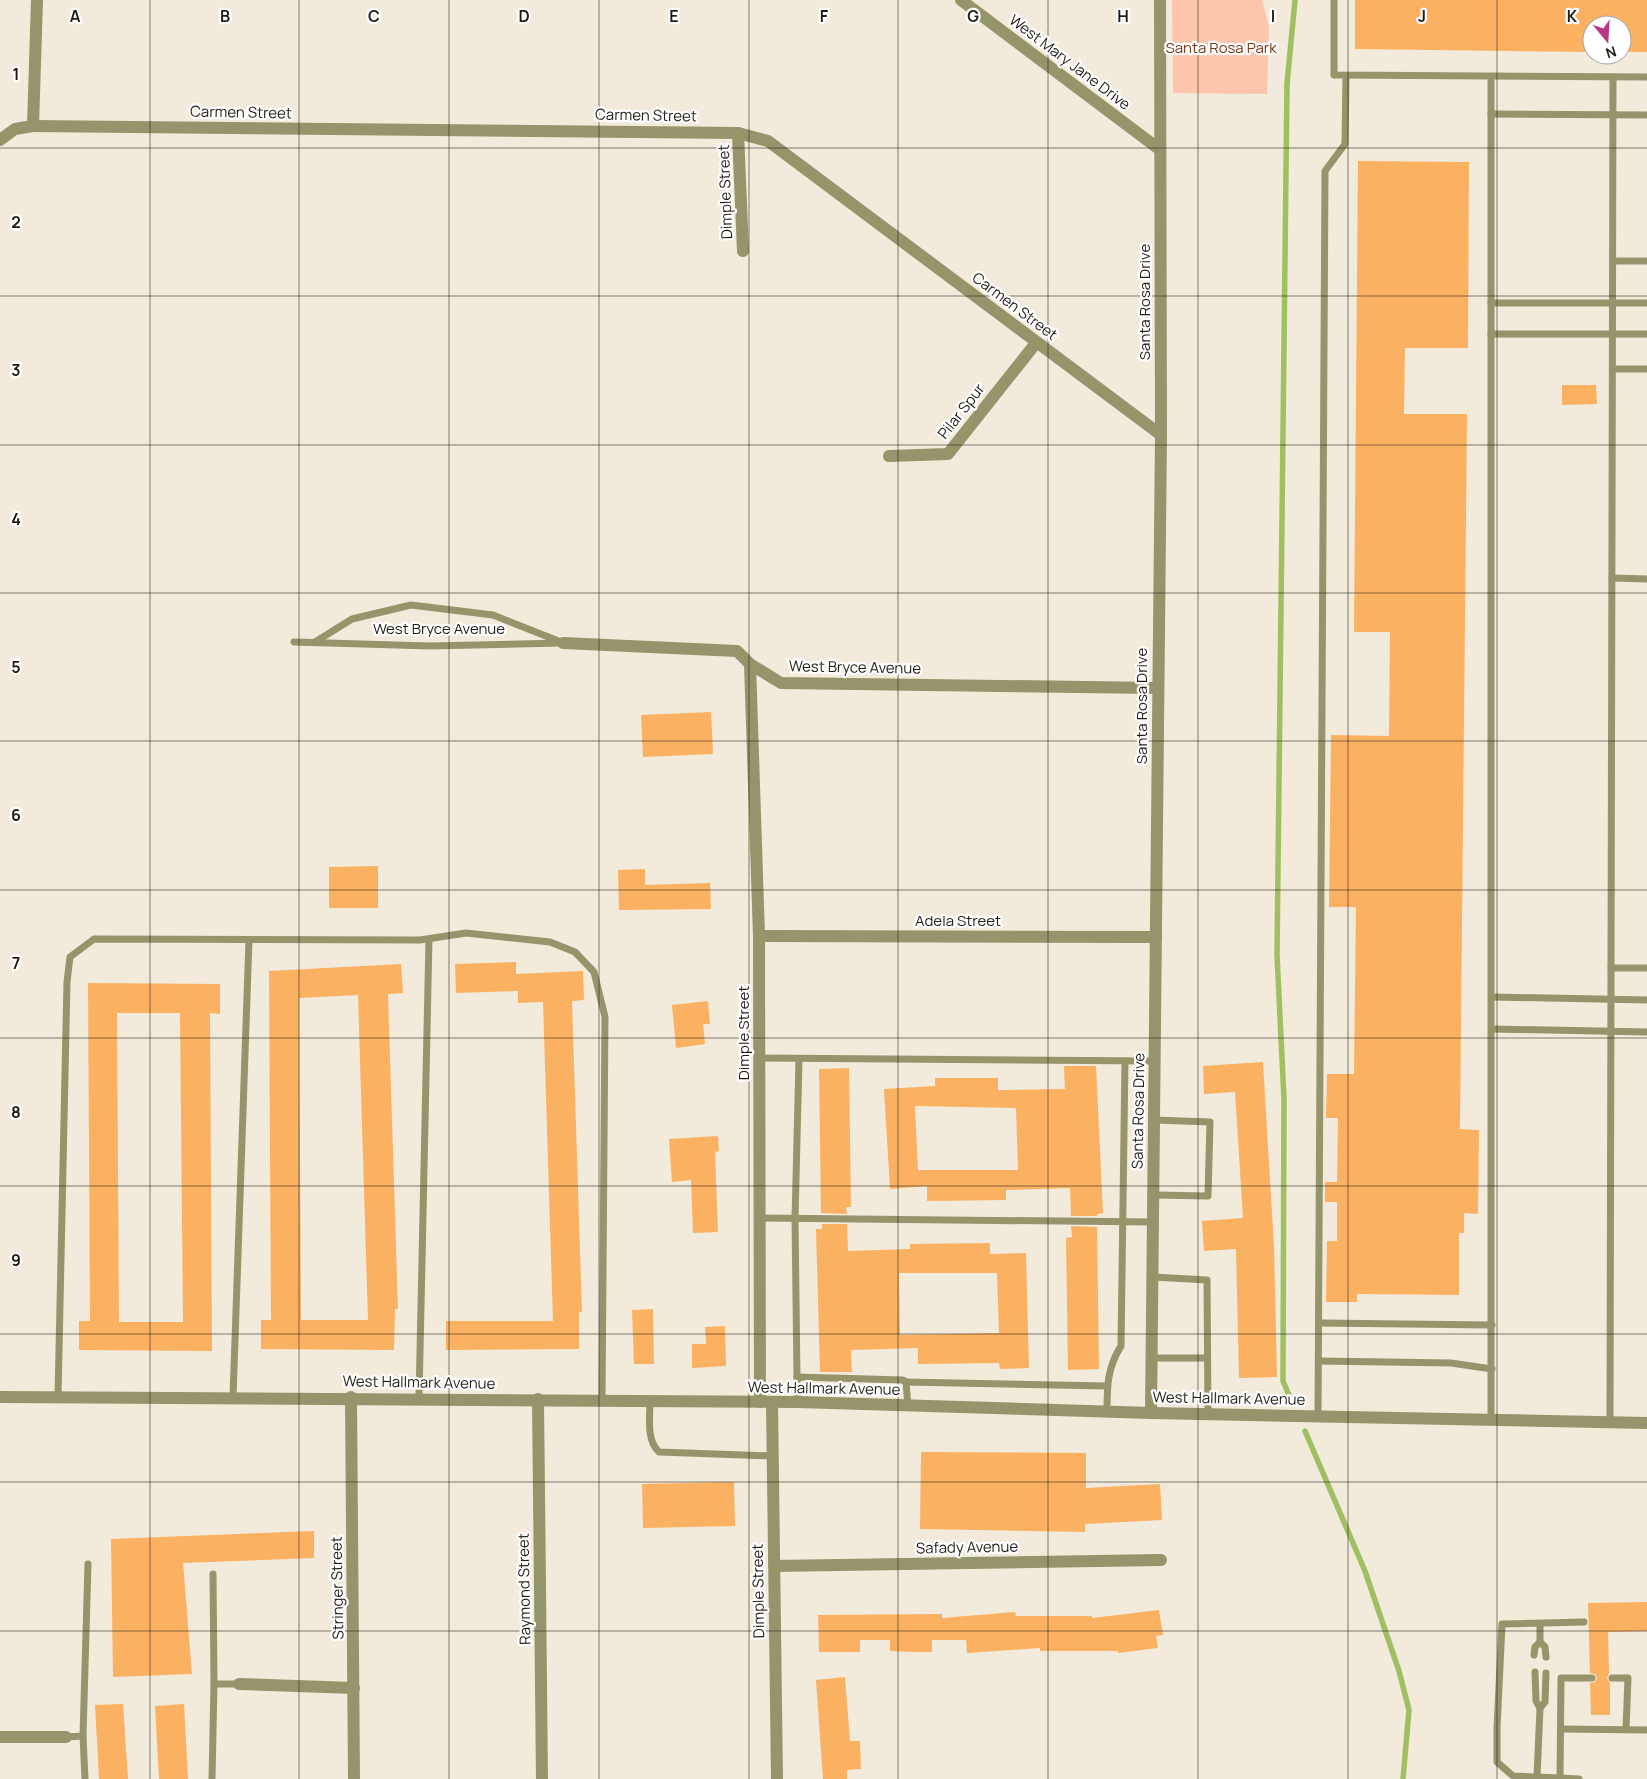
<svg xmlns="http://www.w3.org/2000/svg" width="1647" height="1779" viewBox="0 0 1647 1779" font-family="Manrope,sans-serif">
<rect width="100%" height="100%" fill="#f2eada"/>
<path fill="#fdc5ac" d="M1172,0H1262L1269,27L1267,94L1173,93Z"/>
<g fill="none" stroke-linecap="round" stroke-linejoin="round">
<g stroke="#9fbf60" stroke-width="5.5">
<path d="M1291,1400L1283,1381L1284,1099L1277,955L1287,84L1295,0"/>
<path d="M1305,1431L1365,1571L1399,1671L1409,1710L1403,1779"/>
</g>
</g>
<g fill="#fbb162" fill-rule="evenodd">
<path d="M1355,0H1647V52H1622V25H1592V52L1355,49Z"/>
<path d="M1358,161L1469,162L1468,348H1405L1404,414H1467L1460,1129L1479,1130L1478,1214L1464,1213V1233H1459V1295L1357,1294V1302H1326L1327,1241H1337V1202H1325V1182H1337L1338,1118H1326L1327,1074H1354L1356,907H1329L1331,735L1389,736L1390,632H1354Z"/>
<path d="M1562,385H1596L1597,404L1562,405Z"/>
<path d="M711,712L713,754L643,757L641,715Z"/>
<path d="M378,866V908H329V867Z"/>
<path d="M645,869V885L710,883L711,909L619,910L618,870Z"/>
<path d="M516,962V974L583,971L584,1000L572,1001L582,1312H579V1349L446,1350V1321H553L543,1002L518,1003V991L456,993L455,964Z"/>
<path d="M401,964L403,993L388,994L398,1309H395L394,1350L261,1349V1320H271L269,971ZM358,995L368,1320H301L299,998Z"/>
<path d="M88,983L220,984V1014L210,1013L212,1351L79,1350V1321H90ZM117,1013H180L183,1322H119Z"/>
<path d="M708,1001L710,1024H703L705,1044L676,1048L672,1005Z"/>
<path d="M1263,1062L1274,1247L1277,1377L1239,1378L1236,1249L1204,1251L1202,1221L1243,1218L1235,1092L1204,1094L1203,1066Z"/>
<path d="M1064,1066H1096L1103,1213L1097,1214V1216H1071L1070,1188L1006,1190V1200L927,1201V1186L890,1189L884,1089L935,1086V1078H998V1090L1065,1089ZM915,1106L1016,1108L1018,1170H918Z"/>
<path d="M849,1068L851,1207H846L847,1214L821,1213L819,1069Z"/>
<path d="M718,1136L719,1151L715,1152L718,1232L693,1233L691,1180L672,1182L669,1139Z"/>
<path d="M822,1224H847L848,1251L910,1249V1244L990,1243V1254L1026,1253L1029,1368L1000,1369L999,1363L918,1364V1348L851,1350L852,1372H820L816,1229H822ZM899,1273H997L999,1333L900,1335Z"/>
<path d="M1071,1226L1097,1227L1099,1369L1068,1370L1066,1238L1072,1237Z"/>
<path d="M653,1309L654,1364H634L632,1310Z"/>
<path d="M725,1326L726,1366L692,1368V1344H706L705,1327Z"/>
<path d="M921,1452L1086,1453V1488L1160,1484L1162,1520L1085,1524V1532L920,1529Z"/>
<path d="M734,1482L735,1526L643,1528L642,1484Z"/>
<path d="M314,1531V1558L183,1563L192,1674L113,1677L111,1539Z"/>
<path d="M1647,1602V1631L1608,1632L1609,1673L1607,1678L1610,1683V1715H1591L1590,1683L1595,1682L1597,1678L1595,1674L1590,1673L1588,1603Z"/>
<path d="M1159,1610L1163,1635L1156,1636L1158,1648L1118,1653V1651H1040V1648L967,1653L966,1640H932V1652H913L890,1651V1640H860V1652H819L818,1615L942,1614V1618L1015,1612L1016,1616H1092V1618Z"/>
<path d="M845,1677L850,1741H860L861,1769L847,1770V1779H823L816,1680Z"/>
<path d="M123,1704L128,1779H99L95,1705Z"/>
<path d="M184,1704L188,1779H159L155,1706Z"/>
</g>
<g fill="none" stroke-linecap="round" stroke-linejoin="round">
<g stroke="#96946a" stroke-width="7">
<path d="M1334,0V75L1647,77"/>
<path d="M1491,77V1419"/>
<path d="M1491,114L1647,115"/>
<path d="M1613,261H1647"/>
<path d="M1491,303H1647"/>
<path d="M1491,334H1647"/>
<path d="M1613,369H1647"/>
<path d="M1612,578L1647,579"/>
<path d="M294,642L430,646L563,643"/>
<path d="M315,642L352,619L411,605L493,615L561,642"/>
<path d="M1611,968H1647"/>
<path d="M1492,997L1647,1000"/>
<path d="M1492,1029L1647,1032"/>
<path d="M759,1058L1155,1061"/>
<path d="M1154,1195L1208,1196L1210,1122L1154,1120"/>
<path d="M760,1218L1153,1222"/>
<path d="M1153,1277L1207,1280L1208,1414"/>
<path d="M1319,1323L1492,1325"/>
<path d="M1152,1358H1207"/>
<path d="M1319,1361L1451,1363L1492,1369"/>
<path d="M797,1377L795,1219L799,1059"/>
<path d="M906,1382L1107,1386"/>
<path d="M58,1397L67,982L70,957L94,939L420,940L466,933L550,942L575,952L594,972L605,1017L602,1400"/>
<path d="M233,1397L249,940"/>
<path d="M419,1398L429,939"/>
<path d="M650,1401C650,1417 646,1440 659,1452L773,1456"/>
<path d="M798,1402L797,1377L903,1380L906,1382L908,1406"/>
<path d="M1107,1412C1107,1387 1107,1368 1121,1346L1125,1061"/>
<path d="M1318,1416L1325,171L1345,144L1346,76"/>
<path d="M1610,1422L1613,77"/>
<path d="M213,1574L214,1684"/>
<path d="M1584,1622L1502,1624L1497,1728V1762L1513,1776L1560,1778L1561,1678H1592"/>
<path d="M1540,1642L1545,1647L1546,1657"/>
<path d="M1534,1655L1535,1647L1540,1642V1624"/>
<path d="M1535,1672L1536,1701L1540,1708L1537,1777"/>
<path d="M1612,1678H1628L1626,1729"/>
<path d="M1540,1708L1545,1702L1546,1673"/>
<path d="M1561,1729L1647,1730"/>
<path d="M83,1736L88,1564"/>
<path d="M66,1737L83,1736L85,1779"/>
<path d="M1560,1778L1579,1779"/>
<path d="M212,1779L214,1684H239"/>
</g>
<g stroke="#96946a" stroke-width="12">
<path d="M961,0L1159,149"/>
<path d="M33,126L738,133L768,141L1161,435"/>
<path d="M738,133L743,251"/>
<path d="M0,140L15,129L33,126L37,0"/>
<path d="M889,456L948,454L1036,343"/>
<path d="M563,643L737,651L750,664L781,683L1157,688"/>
<path d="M750,664L759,936L760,1402"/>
<path d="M759,936L1156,937"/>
<path d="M351,1397L354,1779"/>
<path d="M538,1399L542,1779"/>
<path d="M772,1402L777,1779"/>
<path d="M1151,1413L1161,435L1160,0"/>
<path d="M774,1566L1161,1560"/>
<path d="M239,1684L354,1688"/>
<path d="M0,1737H66"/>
</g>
<path stroke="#96946a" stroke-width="12" d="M0,1397L798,1402L1151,1413L1647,1423"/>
</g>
<path fill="none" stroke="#211e18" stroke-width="1" stroke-opacity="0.55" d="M150,0V1779M299,0V1779M449,0V1779M599,0V1779M749,0V1779M898,0V1779M1048,0V1779M1198,0V1779M1348,0V1779M1497,0V1779M0,148H1647M0,296H1647M0,445H1647M0,593H1647M0,741H1647M0,890H1647M0,1038H1647M0,1186H1647M0,1334H1647M0,1482H1647M0,1631H1647"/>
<g text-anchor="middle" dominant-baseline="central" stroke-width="4.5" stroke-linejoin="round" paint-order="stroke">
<g font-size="15" fill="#753819" stroke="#fff">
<text x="1221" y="47">Santa Rosa Park</text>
</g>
<g font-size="15" fill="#211e18" stroke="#fff">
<text transform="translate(1070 62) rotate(37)">West Mary Jane Drive</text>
<text transform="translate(241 112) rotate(1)">Carmen Street</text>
<text transform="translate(646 115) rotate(1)">Carmen Street</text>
<text transform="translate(725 192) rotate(-92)">Dimple Street</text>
<text transform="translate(1144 302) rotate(-90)">Santa Rosa Drive</text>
<text transform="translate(1015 306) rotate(37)">Carmen Street</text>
<text transform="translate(961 411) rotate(-52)">Pilar Spur</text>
<text x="439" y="628">West Bryce Avenue</text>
<text transform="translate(855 667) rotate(1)">West Bryce Avenue</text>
<text transform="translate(1141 706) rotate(-90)">Santa Rosa Drive</text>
<text x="958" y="920">Adela Street</text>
<text transform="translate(743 1033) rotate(-90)">Dimple Street</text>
<text transform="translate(1138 1111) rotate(-89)">Santa Rosa Drive</text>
<text transform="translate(419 1382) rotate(1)">West Hallmark Avenue</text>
<text transform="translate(824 1388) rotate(1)">West Hallmark Avenue</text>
<text transform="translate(1229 1398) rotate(1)">West Hallmark Avenue</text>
<text transform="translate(967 1547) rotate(-1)">Safady Avenue</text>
<text transform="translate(337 1588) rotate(-91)">Stringer Street</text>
<text transform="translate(524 1589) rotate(-91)">Raymond Street</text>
<text transform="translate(758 1591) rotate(-91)">Dimple Street</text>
</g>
</g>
<g font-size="16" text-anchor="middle" font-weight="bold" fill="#211e18" stroke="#fff" stroke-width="4.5" stroke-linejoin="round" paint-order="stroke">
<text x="75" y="22">A</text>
<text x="225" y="22">B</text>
<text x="374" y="22">C</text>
<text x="524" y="22">D</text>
<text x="674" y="22">E</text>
<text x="824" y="22">F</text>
<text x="973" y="22">G</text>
<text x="1123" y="22">H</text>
<text x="1273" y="22">I</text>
<text x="1422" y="22">J</text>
<text x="1572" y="22">K</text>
<text x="16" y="80">1</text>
<text x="16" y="228">2</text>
<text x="16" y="376">3</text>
<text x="16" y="525">4</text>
<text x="16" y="673">5</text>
<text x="16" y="821">6</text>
<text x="16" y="969">7</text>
<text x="16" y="1118">8</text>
<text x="16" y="1266">9</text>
</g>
<g transform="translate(1607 40) rotate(162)"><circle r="24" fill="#ffffff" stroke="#a6a5a3"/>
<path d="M0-4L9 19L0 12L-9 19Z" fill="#b73885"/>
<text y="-8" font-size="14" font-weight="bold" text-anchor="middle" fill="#211e18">N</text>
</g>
</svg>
